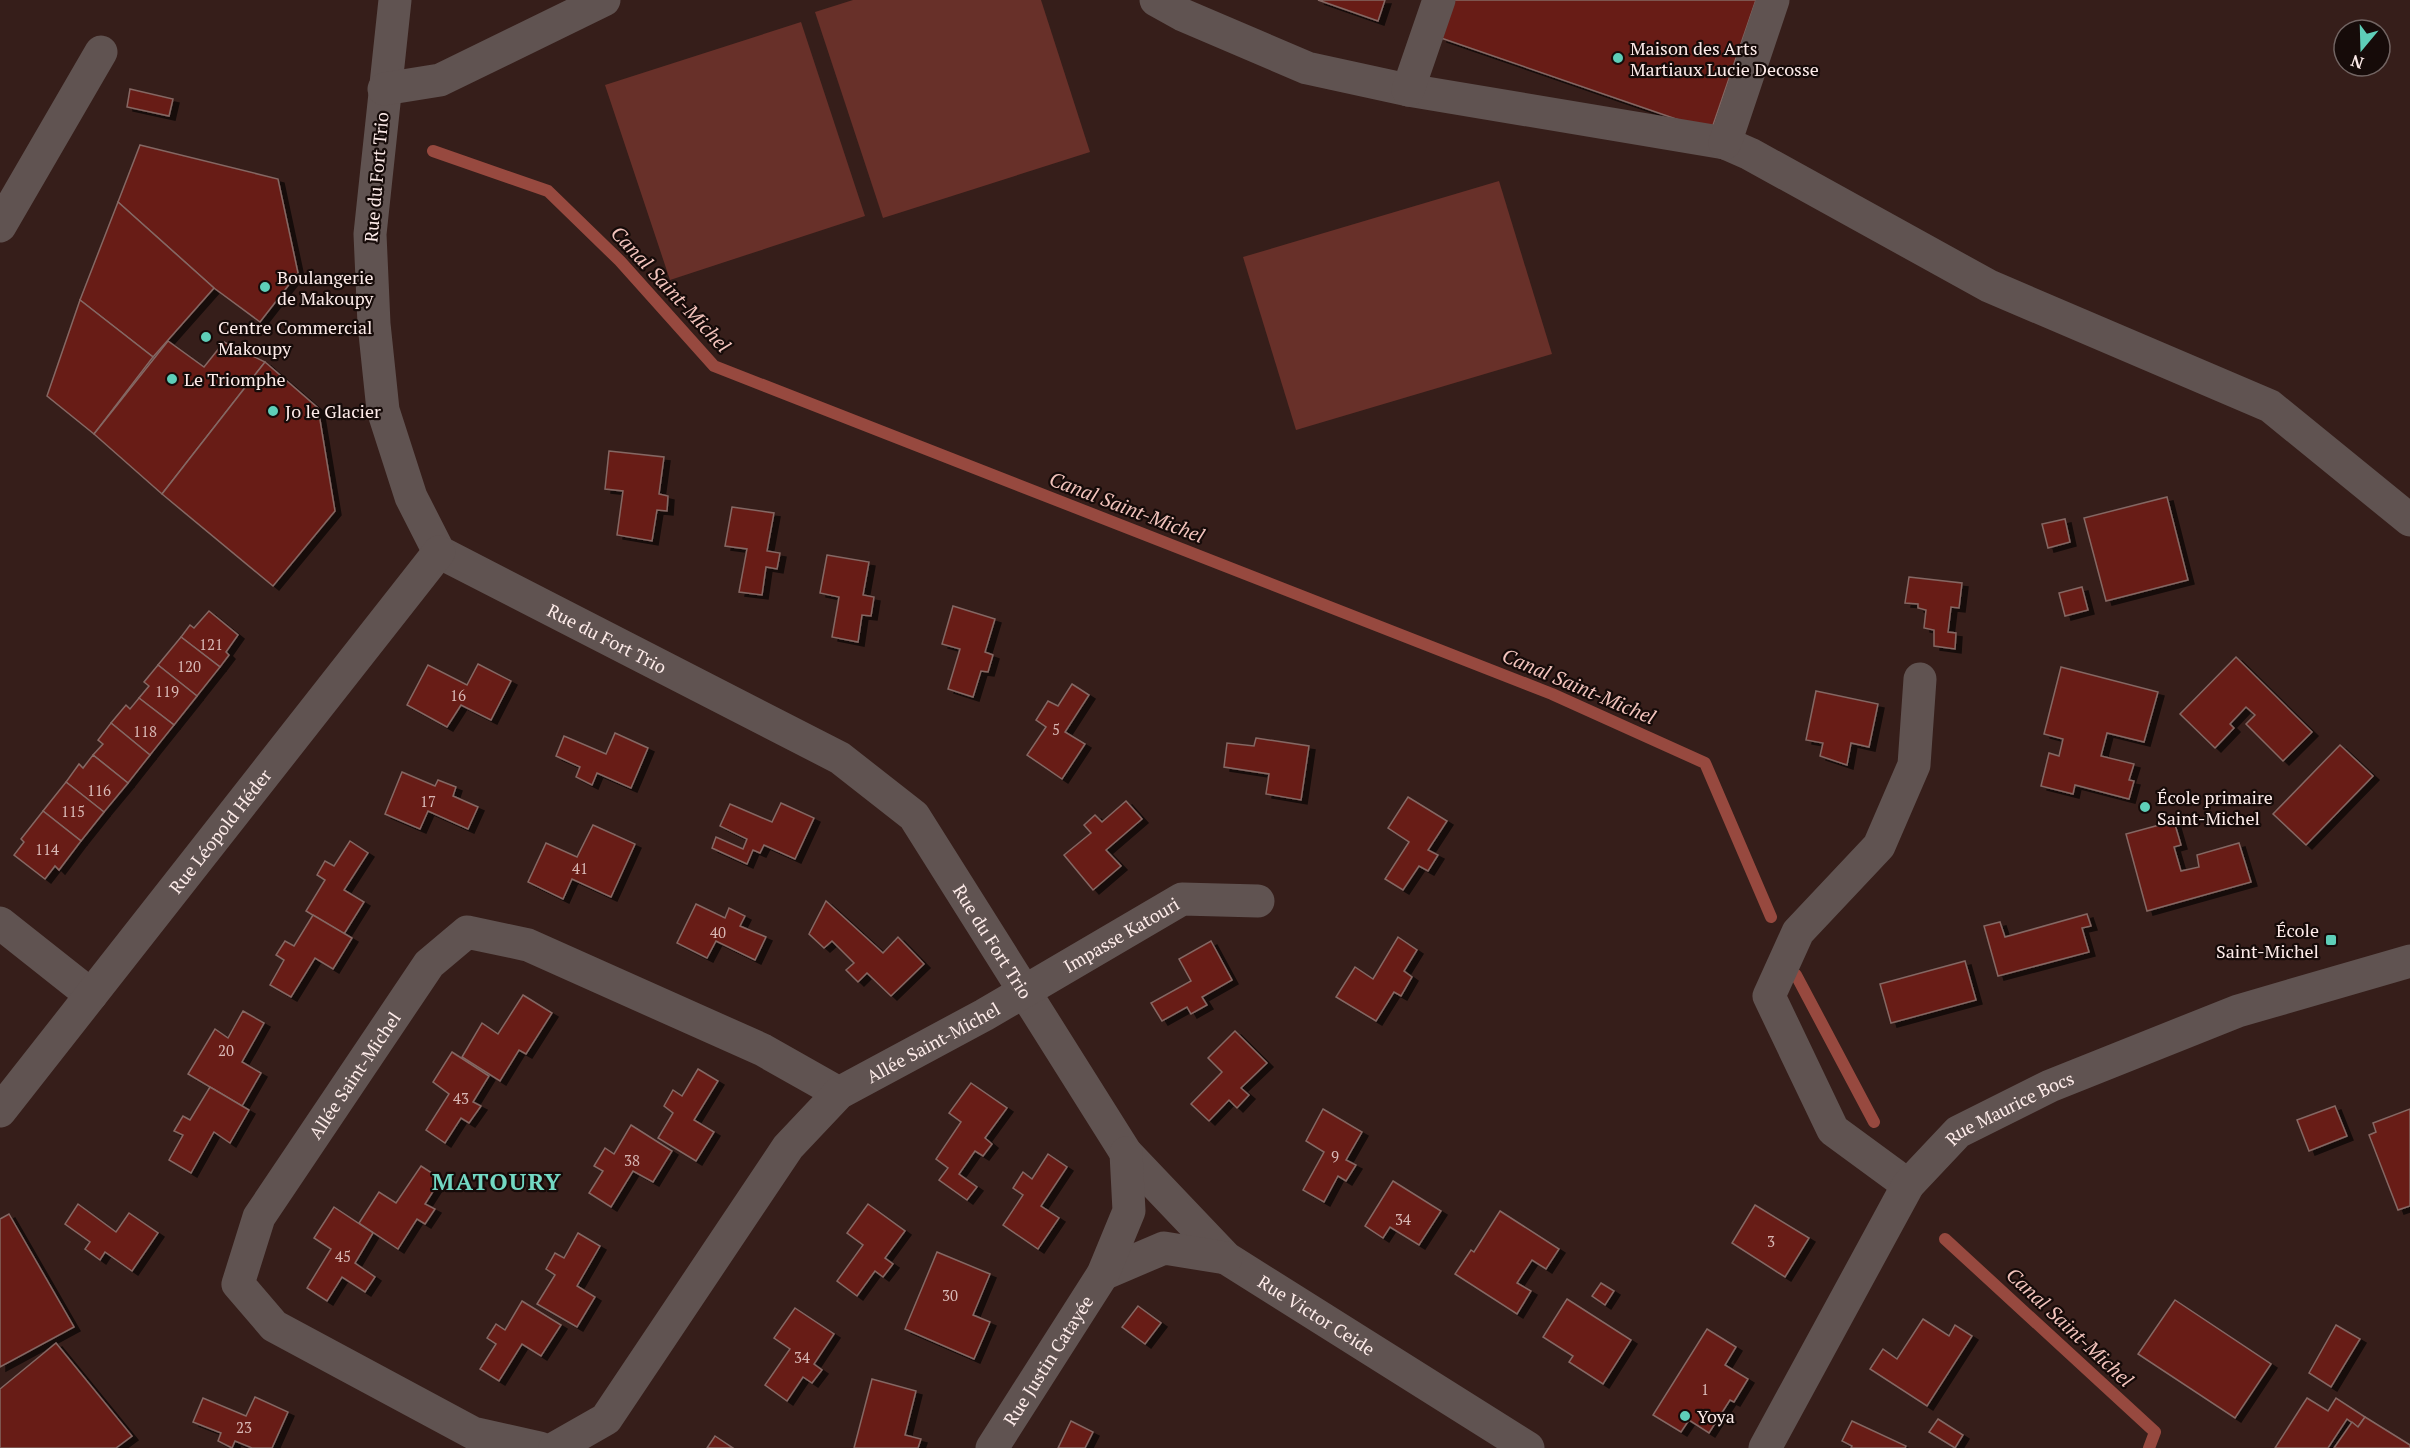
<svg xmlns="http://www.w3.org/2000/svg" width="2410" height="1448" viewBox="0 0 2410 1448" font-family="'PT Serif',serif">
<defs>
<filter id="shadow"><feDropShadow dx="6" dy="4" stdDeviation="0" flood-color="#0009"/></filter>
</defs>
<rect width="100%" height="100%" fill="#361e1a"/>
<g fill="#683029">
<path d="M853,0H1041L1090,152L883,218L815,12Z"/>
<path d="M801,22L865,216L670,280L605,85Z"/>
<path d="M1499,181L1552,354L1296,430L1243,257Z"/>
</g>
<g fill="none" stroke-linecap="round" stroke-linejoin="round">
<g stroke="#97493f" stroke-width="12">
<path d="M433,151L548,191L620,261L714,366L1552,694L1705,763L1771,917"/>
<path d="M1796,975L1874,1122"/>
<path d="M1945,1239L2155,1432L2149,1448"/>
</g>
</g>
<g fill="#671e18" stroke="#856763" stroke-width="1.5" filter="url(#shadow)">
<path d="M1318,0H1385L1378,21Z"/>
<path d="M1454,0H1756L1711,131L1441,38Z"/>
<path d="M130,89L173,99L169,116L127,107Z"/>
<path d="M140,145L278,179L298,273L260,322L214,288L118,202Z"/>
<path d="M118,202L214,288L153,357L80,300Z"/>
<path d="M80,300L153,357L94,434L47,396Z"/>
<path d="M168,341L204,367L224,342L265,362L162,494L94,434Z"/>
<path d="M265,362L318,408L335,511L273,586L162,494Z"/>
<path d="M609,451L664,457L659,494L668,496L667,511L657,510L652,541L617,535L623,491L605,489Z"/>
<path d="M2167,497L2188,580L2106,601L2084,518Z"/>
<path d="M732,507L774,513L767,551L780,553L777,569L766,567L762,595L739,592L747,549L725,546Z"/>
<path d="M2065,519L2070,542L2048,548L2042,524Z"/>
<path d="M827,555L869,562L863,595L874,597L871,616L862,615L858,642L832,637L839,597L820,593Z"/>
<path d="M1909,577L1962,583L1959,608L1951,607L1948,632L1956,633L1955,649L1934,646V630L1924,628L1926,610L1918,608V604L1905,603Z"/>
<path d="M2082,587L2088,610L2065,616L2059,593Z"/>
<path d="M953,606L995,619L985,652L993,655L988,672L981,671L973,697L948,689L960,649L942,644Z"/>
<path d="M209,611L238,635L226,652L229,655L220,667L181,637L190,625L194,628Z"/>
<path d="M181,637L220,667L197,696L158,665Z"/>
<path d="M2236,657L2312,732L2283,761L2246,724L2255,715L2246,707L2230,724L2234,728L2215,748L2180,714Z"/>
<path d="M478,664L511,681L491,720L461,705L447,727L407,705L428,665L467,685Z"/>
<path d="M158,665L197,696L174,725L139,698L149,686L144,682Z"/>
<path d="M2061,667L2158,692L2144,742L2107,733L2101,756L2134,764L2129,780L2134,781L2129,799L2075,785L2073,794L2041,786L2049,753L2059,756L2063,739L2044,734Z"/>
<path d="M1072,684L1089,695L1065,732L1085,744L1062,779L1027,755L1046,727L1036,720L1048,701L1058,706Z"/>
<path d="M1816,691L1878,704L1869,747L1851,743L1847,765L1820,756L1823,743L1806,740Z"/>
<path d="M139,698L174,725L150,755L111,723L126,705L130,709Z"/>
<path d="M111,723L150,755L128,783L93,755L103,744L98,740Z"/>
<path d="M615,733L648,748L631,788L597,773L592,785L576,777L580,767L556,756L564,736L606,754Z"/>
<path d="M1256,738L1309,746L1301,800L1266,794L1269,774L1224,767L1227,743L1254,746Z"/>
<path d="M2340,745L2373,776L2306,845L2273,814Z"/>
<path d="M93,755L128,783L104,812L66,782L79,764L83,768Z"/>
<path d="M402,772L435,786L438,780L456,787L453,796L478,807L468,829L428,811L420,829L385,814Z"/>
<path d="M66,782L104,812L81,841L43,811Z"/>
<path d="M1408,797L1447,821L1428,850L1438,855L1428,871L1419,866L1403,890L1385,879L1409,842L1388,828Z"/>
<path d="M1126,801L1142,819L1106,850L1121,866L1093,890L1064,855L1091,833L1084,825L1095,815L1102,822Z"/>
<path d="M781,803L814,818L795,859L764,845L760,853L753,850L747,864L712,848L716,837L743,849L747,839L720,826L730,804L772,822Z"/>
<path d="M43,811L81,841L59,870L55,866L45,879L14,855L24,842L21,839Z"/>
<path d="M2174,821L2181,845L2174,847L2181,871L2199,867L2197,855L2239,843L2251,882L2147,911L2126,834Z"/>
<path d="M593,825L635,844L611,897L572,879L563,899L528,882L546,843L577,857Z"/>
<path d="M350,841L368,853L344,890L364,902L344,934L306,911L325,880L317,875L325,861L334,866Z"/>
<path d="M826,901L883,953L898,937L924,964L891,996L867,973L858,982L846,970L854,963L832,941L824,948L809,934Z"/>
<path d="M696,904L725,918L729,908L745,916L740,926L766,937L755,960L716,941L707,958L677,943Z"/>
<path d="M2087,914L2091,926L2082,928L2089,952L1998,976L1984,926L2000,922L2005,937Z"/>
<path d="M313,915L352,938L333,969L315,958L291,997L270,985L284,960L276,955L285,941L294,946Z"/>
<path d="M1398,937L1417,950L1404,971L1412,977L1401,996L1394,992L1376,1021L1336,997L1355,967L1373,979Z"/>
<path d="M1211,941L1232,980L1202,997L1207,1005L1191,1014L1187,1007L1162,1021L1151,1003L1191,981L1179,959Z"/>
<path d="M1965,961L1976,1000L1891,1023L1880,984Z"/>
<path d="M523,995L552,1013L526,1054L519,1050L500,1081L462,1057L482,1023L498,1034Z"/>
<path d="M243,1011L264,1023L242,1062L261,1073L242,1106L188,1074L215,1029L228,1038Z"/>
<path d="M1235,1031L1267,1063L1241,1088L1249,1095L1237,1108L1229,1100L1209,1121L1191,1104L1222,1072L1208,1058Z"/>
<path d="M452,1052L489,1076L473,1102L481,1106L469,1123L461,1118L445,1143L426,1130L449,1094L433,1082Z"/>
<path d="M698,1069L718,1081L694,1120L714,1132L696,1161L658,1138L673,1113L664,1106L673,1090L682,1096Z"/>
<path d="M971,1083L1007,1108L985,1138L992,1144L983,1156L975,1151L959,1174L977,1187L967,1200L939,1180L948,1168L936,1159L961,1122L949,1113Z"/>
<path d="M210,1087L249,1110L230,1143L214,1132L191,1173L169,1160L183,1135L174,1131L183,1116L190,1120Z"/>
<path d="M2335,1106L2347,1136L2309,1151L2297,1120Z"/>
<path d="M1323,1109L1362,1132L1346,1160L1356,1165L1346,1181L1338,1176L1324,1202L1303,1190L1324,1152L1306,1141Z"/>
<path d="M2410,1109V1206L2398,1210L2369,1135L2376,1132L2373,1123Z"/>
<path d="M631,1125L672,1151L653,1182L633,1171L611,1207L589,1193L603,1171L594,1166L605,1148L614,1154Z"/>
<path d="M1048,1154L1067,1167L1041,1206L1059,1218L1038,1249L1003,1225L1023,1195L1013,1188L1023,1172L1032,1179Z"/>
<path d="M421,1166L441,1179L425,1204L435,1209L425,1224L417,1219L398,1249L359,1223L379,1192L396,1203Z"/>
<path d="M1393,1181L1441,1211L1419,1245L1390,1227L1383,1238L1365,1226Z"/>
<path d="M78,1204L116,1232L129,1213L158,1233L132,1271L105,1252L100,1260L85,1249L90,1242L65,1224Z"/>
<path d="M868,1204L905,1231L885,1258L893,1264L883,1277L875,1271L857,1296L837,1281L863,1245L847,1233Z"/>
<path d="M1755,1205L1809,1238L1785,1277L1732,1243Z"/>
<path d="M334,1207L373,1233L355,1263L375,1277L365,1292L342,1277L327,1301L307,1288L331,1249L314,1238Z"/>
<path d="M1500,1211L1559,1249L1546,1269L1532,1260L1517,1283L1531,1291L1517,1314L1455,1274L1471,1250L1474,1252Z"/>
<path d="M9,1214L74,1327L0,1367V1219Z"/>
<path d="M578,1233L600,1246L577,1286L595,1297L577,1327L537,1304L555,1275L546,1269L555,1253L564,1258Z"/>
<path d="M937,1252L990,1274L973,1315L990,1322L974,1359L905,1329Z"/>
<path d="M1601,1283L1614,1291L1605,1305L1592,1296Z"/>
<path d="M1567,1299L1631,1340L1603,1384L1569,1362L1573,1356L1543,1337Z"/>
<path d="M2175,1300L2271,1364L2235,1418L2138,1354Z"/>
<path d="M522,1301L561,1325L541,1356L522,1344L499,1381L480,1369L496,1344L487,1338L496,1324L505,1330Z"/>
<path d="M1138,1306L1161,1323L1145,1344L1122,1327Z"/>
<path d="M795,1308L834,1334L814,1364L822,1370L812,1383L803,1377L787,1401L765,1385L790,1349L774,1338Z"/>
<path d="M1923,1319L1949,1336L1955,1325L1972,1336L1927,1406L1870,1369L1883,1349L1897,1359Z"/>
<path d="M2336,1325L2360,1339L2331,1387L2309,1373Z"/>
<path d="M1707,1329L1736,1347L1725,1365L1748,1379L1734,1402L1730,1400L1709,1433L1689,1420L1681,1432L1653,1415Z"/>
<path d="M56,1343L132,1436L116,1448H0V1389Z"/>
<path d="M872,1379L916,1391L905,1435L921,1439L918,1448H854Z"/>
<path d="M255,1397L288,1412L272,1448H252L235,1441L232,1448L218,1441L221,1433L193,1422L203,1398L246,1416Z"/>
<path d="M2307,1398L2328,1411L2336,1398L2365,1417L2358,1427L2347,1419L2328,1448H2275Z"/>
<path d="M2365,1417L2410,1445V1448H2334L2352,1422L2358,1427Z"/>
<path d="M1938,1419L1963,1435L1955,1448L1929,1432Z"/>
<path d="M1071,1421L1093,1432L1085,1448H1058Z"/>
<path d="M1852,1421L1906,1446L1905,1448H1851L1852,1446L1842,1441Z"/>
<path d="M715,1436L733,1448H707Z"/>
</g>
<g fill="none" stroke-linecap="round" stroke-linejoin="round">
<g stroke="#605351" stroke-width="33">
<path id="s1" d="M395,0L370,234L374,324L383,410L411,497L439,552L840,758L914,816L1126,1153L1226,1258L1528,1448"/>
<path d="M1156,0L1183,15L1307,68L1408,90L1725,143L1750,154L1989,286L2270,406L2410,520"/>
<path d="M384,89L440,80L604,0"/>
<path d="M1408,90L1439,0"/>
<path d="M1725,143L1773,0"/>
<path d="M0,226L101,52"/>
<path d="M0,923L91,995"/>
<path id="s2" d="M0,1111L439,552"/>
<path d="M1908,1185L1833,1130L1769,996L1798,932L1879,846L1914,765L1920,679"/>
<path d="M1103,1274L1164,1248L1226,1258"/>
<path id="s3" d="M540,1448L473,1433L274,1326L238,1284L259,1217L429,964L467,932L528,945L763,1050L839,1093"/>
<path id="s4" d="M555,1448L606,1419L788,1147L839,1093L984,1015L1182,899L1258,901"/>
<path id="s5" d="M992,1448L1103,1274L1129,1211L1126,1153"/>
<path id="s6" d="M1765,1448L1908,1185L1958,1132L2050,1086L2238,1011L2410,961"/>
</g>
</g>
<g fill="#5eceb8" stroke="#160b09" stroke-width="2">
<circle cx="1618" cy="58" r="6"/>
<circle cx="265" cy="287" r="6"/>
<circle cx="206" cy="337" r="6"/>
<circle cx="172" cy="379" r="6"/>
<circle cx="273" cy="411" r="6"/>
<circle cx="2145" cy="807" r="6"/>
<rect x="2325" y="934" width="12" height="12" rx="3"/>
<circle cx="1685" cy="1416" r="6"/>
</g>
<g text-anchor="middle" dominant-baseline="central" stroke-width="4.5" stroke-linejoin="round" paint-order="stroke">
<g font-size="15" fill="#d8b8b5">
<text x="211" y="644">121</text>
<text x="189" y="666">120</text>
<text x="167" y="691">119</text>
<text x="458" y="695">16</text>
<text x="1056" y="729">5</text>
<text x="145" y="731">118</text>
<text x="99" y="790">116</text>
<text x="428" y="801">17</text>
<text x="73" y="811">115</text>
<text x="47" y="849">114</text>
<text x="580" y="868">41</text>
<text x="718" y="932">40</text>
<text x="226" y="1050">20</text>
<text x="461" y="1098">43</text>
<text x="1335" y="1156">9</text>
<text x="632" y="1160">38</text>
<text x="1403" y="1219">34</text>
<text x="1771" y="1241">3</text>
<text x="343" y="1256">45</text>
<text x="950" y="1295">30</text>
<text x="802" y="1357">34</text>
<text x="1705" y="1389">1</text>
<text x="244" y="1427">23</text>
</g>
<g font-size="18" fill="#fdebe9" stroke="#160b09" text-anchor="start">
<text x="1630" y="48">Maison des Arts<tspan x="1630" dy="21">Martiaux Lucie Decosse</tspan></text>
<text x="277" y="277">Boulangerie<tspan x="277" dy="21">de Makoupy</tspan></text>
<text x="218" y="327">Centre Commercial<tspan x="218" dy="21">Makoupy</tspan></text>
<text x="184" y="379">Le Triomphe</text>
<text x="285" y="411">Jo le Glacier</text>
<text x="2157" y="797">École primaire<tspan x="2157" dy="21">Saint-Michel</tspan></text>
<text x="2319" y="930" text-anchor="end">École<tspan x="2319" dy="21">Saint-Michel</tspan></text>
<text x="1697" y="1416">Yoya</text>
</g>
<g font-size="18" fill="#fdebe9" stroke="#160b09">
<text transform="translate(376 177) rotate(-85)">Rue du Fort Trio</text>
<text stroke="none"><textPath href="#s1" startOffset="754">Rue du Fort Trio</textPath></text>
<text stroke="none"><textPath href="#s2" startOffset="356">Rue Léopold Héder</textPath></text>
<text stroke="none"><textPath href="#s4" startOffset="784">Impasse Katouri</textPath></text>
<text stroke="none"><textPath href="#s1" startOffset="1258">Rue du Fort Trio</textPath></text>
<text stroke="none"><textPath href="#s4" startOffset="567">Allée Saint-Michel</textPath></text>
<text stroke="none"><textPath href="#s3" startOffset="591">Allée Saint-Michel</textPath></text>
<text stroke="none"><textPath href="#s6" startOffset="429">Rue Maurice Bocs</textPath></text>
<text stroke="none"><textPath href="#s1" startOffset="1760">Rue Victor Ceide</textPath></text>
<text stroke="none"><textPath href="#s5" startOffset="104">Rue Justin Catayée</textPath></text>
</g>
<g font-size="20" font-style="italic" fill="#f2c3bc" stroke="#160b09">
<text transform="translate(671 289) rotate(47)">Canal Saint-Michel</text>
<text transform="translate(1127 507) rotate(21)">Canal Saint-Michel</text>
<text transform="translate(1579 686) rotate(23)">Canal Saint-Michel</text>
<text transform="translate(2070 1327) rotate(43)">Canal Saint-Michel</text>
</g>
<g font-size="24" font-weight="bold" letter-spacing="1.5" fill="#73d8c3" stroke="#160b09">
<text x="497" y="1181">MATOURY</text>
</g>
</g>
<g transform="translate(2362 48) rotate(199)"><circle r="28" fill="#160b09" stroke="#726563" stroke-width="1.5"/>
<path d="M0-4.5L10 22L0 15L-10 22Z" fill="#5eceb8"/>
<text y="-9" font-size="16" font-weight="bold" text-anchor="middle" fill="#fdebe9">N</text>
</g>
</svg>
